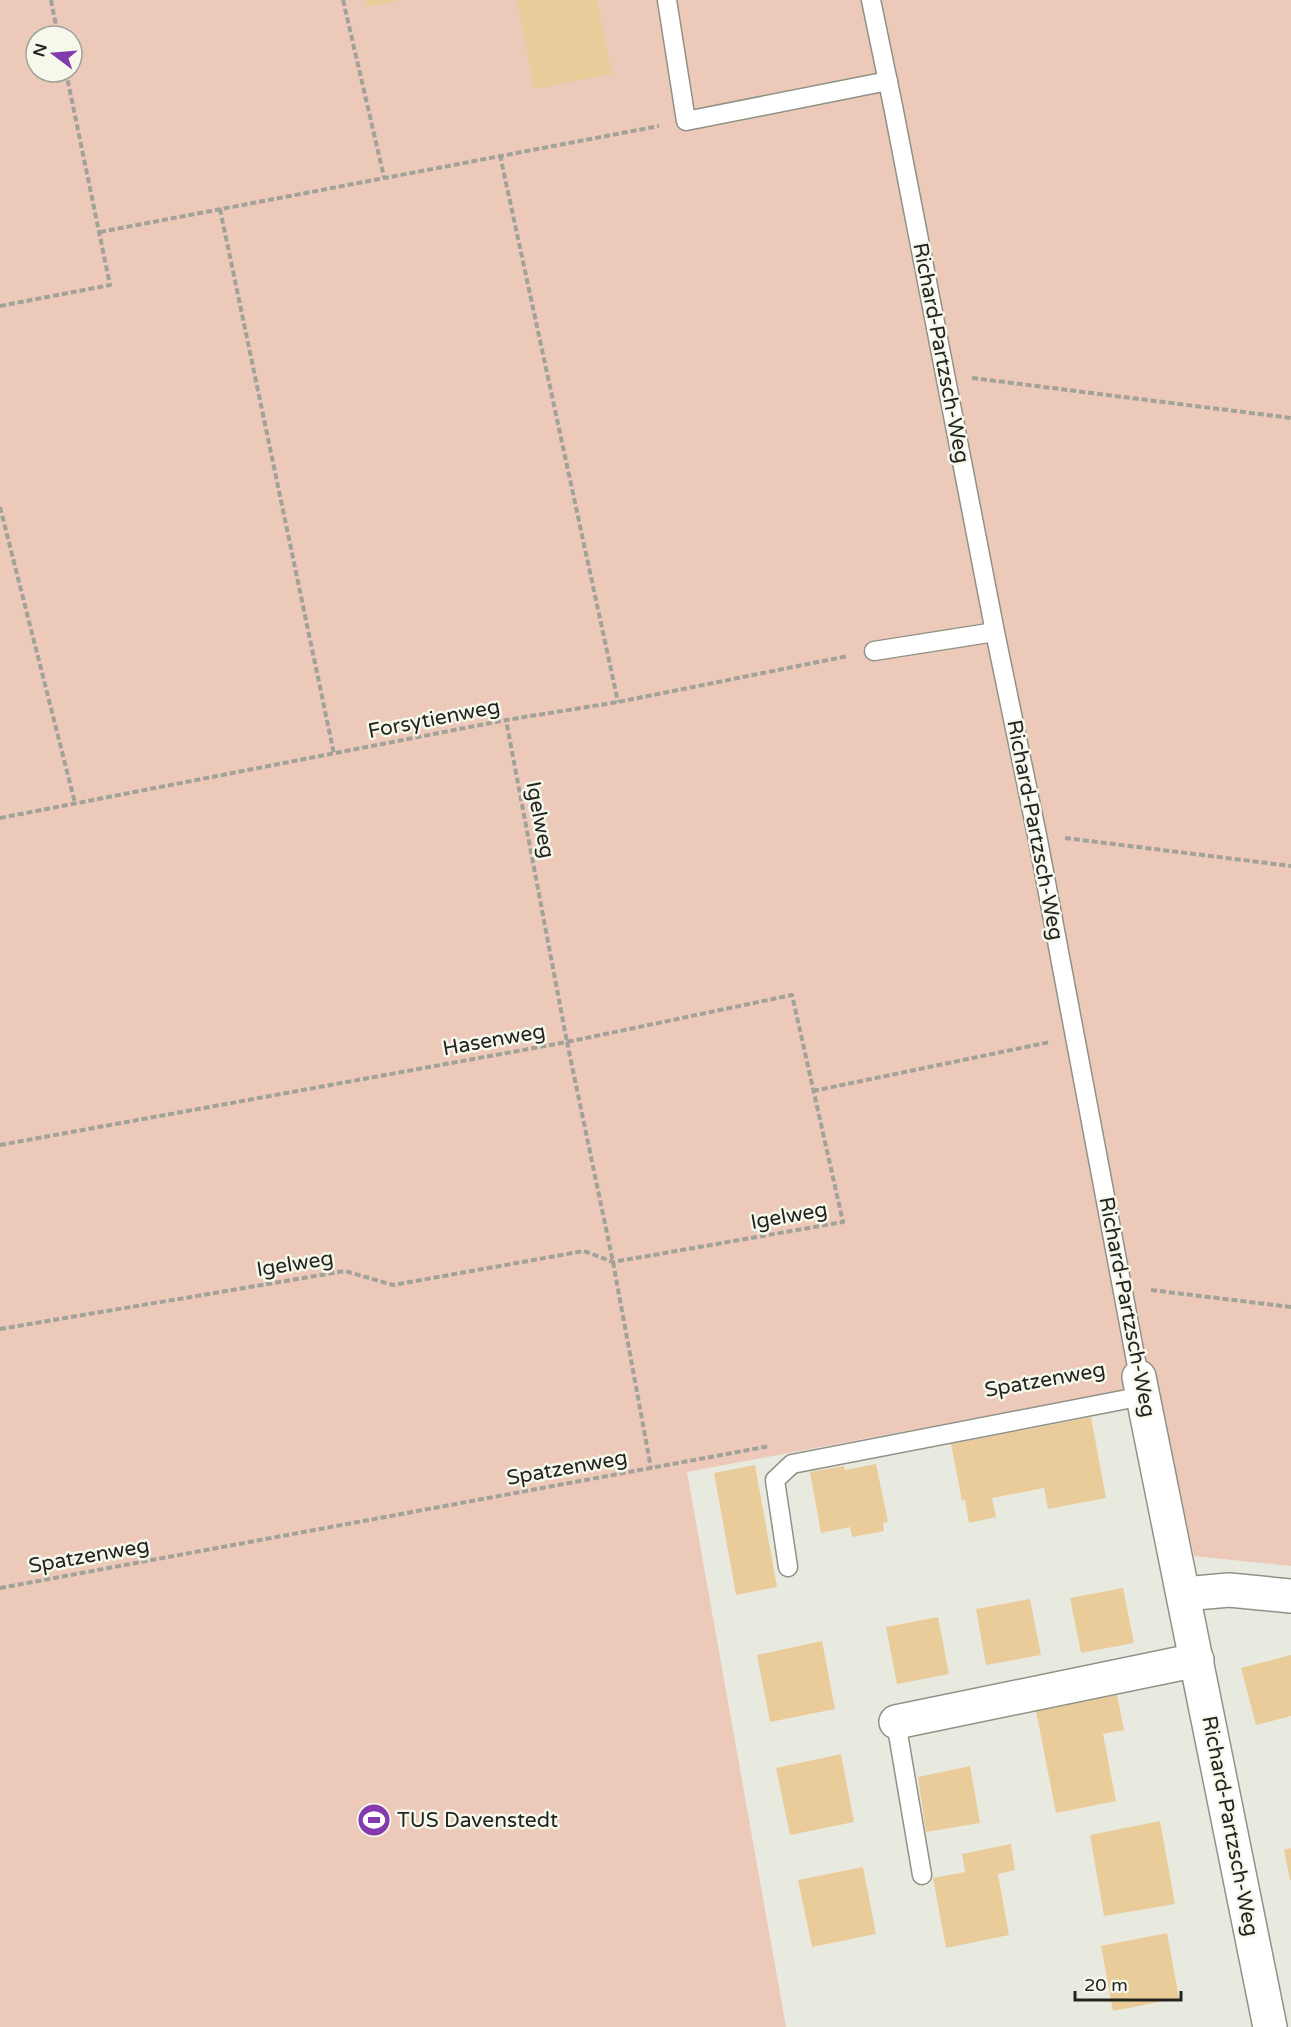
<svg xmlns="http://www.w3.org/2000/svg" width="1291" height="2027" viewBox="0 0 1291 2027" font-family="'Varela Round',sans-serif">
<rect width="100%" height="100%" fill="#e9eadf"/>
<path fill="#ecc9b8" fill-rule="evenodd" d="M0,0H1291V1566L1194,1556L1156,1384L687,1472L786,2027H0ZM36,36H72V72H36Z"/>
<g fill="#eacc9b">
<path d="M366,0H397V1L367,7Z"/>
<path d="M517,0H597L612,74L534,89Z"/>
<path d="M1091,1417L1106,1498L1048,1509L1044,1488L992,1498L996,1517L969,1523L965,1500L962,1501L951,1444Z"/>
<path d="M876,1464L888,1522L883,1523L884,1531L852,1537L850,1527L821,1533L810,1472L844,1466L845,1470Z"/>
<path d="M755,1465L777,1587L736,1595L714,1473Z"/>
<path d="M1123,1588L1134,1643L1081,1653L1070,1598Z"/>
<path d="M1030,1599L1041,1655L986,1665L976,1609Z"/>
<path d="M938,1617L949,1674L897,1684L886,1627Z"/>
<path d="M822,1641L835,1709L770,1722L757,1655Z"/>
<path d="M1291,1655V1716L1256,1725L1241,1668Z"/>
<path d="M1117,1695L1124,1730L1103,1734L1116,1801L1056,1813L1036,1711Z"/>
<path d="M841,1754L854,1822L790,1835L776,1768Z"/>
<path d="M970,1766L980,1823L926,1832L918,1777Z"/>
<path d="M1160,1821L1175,1904L1104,1916L1090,1835Z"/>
<path d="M1011,1844L1015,1870L998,1874L1009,1935L946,1948L933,1878L965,1872L962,1854Z"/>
<path d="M1291,1848V1880H1290L1284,1850Z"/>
<path d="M863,1867L876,1934L812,1947L798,1880Z"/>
<path d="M1167,1933L1179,1998L1113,2011L1101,1946Z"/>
</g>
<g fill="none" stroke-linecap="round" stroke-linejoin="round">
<defs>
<g id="service">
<path d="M667,0L686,121L888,81"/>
<path d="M871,0L893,106L995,632L1038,840L1139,1377"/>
<path d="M874,651L995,632"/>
<path d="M788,1567L775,1480L792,1464L1143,1396"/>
<path d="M896,1722L922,1875"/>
</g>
<g id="minor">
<path d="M1139,1377L1270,2027"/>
<path d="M1184,1594L1229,1590L1291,1596"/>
<path d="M896,1722L1197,1660"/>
</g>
</defs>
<use href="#service" stroke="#919287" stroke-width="21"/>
<use href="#minor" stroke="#919287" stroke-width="36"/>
<g stroke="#a1a29a" stroke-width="4" stroke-dasharray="6 3" stroke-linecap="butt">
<path d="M51,0L58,36"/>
<path d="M343,0L384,177"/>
<path d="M500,155L618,702"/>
<path d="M220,209L334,754"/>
<path d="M100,232L659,126"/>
<path d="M0,306L110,285L66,72"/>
<path d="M972,378L1291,418"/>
<path d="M0,507L75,803"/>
<path d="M0,818L506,720L618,702L848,656"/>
<path d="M1065,838L1291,866"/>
<path d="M813,1091L1050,1042"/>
<path d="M0,1145L567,1042L613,1262L651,1468"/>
<path d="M1151,1290L1291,1307"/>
<path d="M0,1329L345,1271L393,1285L584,1251L613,1262L843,1222L792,995L567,1042L506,720"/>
<path d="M0,1588L770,1446"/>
</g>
<use href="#service" stroke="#fff" stroke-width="18"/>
<use href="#minor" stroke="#fff" stroke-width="33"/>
</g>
<defs>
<symbol id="stadium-disc" viewBox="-11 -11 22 22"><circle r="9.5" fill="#823aac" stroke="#f6f8ec"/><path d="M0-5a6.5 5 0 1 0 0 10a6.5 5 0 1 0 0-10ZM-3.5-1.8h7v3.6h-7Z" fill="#fff"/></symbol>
</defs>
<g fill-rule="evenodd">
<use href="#stadium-disc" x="355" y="1801" width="38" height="38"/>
</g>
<g text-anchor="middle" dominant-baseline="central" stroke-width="5" stroke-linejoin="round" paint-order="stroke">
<g font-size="21" fill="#232420" stroke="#f6f8ec">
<text transform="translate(941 353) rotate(79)">Richard-Partzsch-Weg</text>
<text transform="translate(434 719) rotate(-11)">Forsytienweg</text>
<text transform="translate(540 820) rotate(79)">Igelweg</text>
<text transform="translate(1035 830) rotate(79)">Richard-Partzsch-Weg</text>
<text transform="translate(494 1040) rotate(-10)">Hasenweg</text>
<text transform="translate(789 1216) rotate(-10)">Igelweg</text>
<text transform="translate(295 1264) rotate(-9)">Igelweg</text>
<text transform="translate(1127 1307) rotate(79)">Richard-Partzsch-Weg</text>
<text transform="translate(1045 1380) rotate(-10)">Spatzenweg</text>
<text transform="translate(567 1468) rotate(-10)">Spatzenweg</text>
<text transform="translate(89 1556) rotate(-10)">Spatzenweg</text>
<text transform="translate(1230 1826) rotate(79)">Richard-Partzsch-Weg</text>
</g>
<g font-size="21" fill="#232420" stroke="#f6f8ec" text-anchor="start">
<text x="397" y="1820">TUS Davenstedt</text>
</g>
</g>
<g transform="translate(54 54) rotate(286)"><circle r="28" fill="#f6f8ec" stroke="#a2a39a" stroke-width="1.5"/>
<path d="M0-4.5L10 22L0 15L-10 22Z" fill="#823aac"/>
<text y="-9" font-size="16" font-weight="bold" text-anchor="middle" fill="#232420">N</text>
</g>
<path d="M1075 1991v9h106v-9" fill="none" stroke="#232420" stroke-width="3"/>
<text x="1084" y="1991" font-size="18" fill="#232420" stroke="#f6f8ec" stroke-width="4.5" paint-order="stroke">20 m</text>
</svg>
